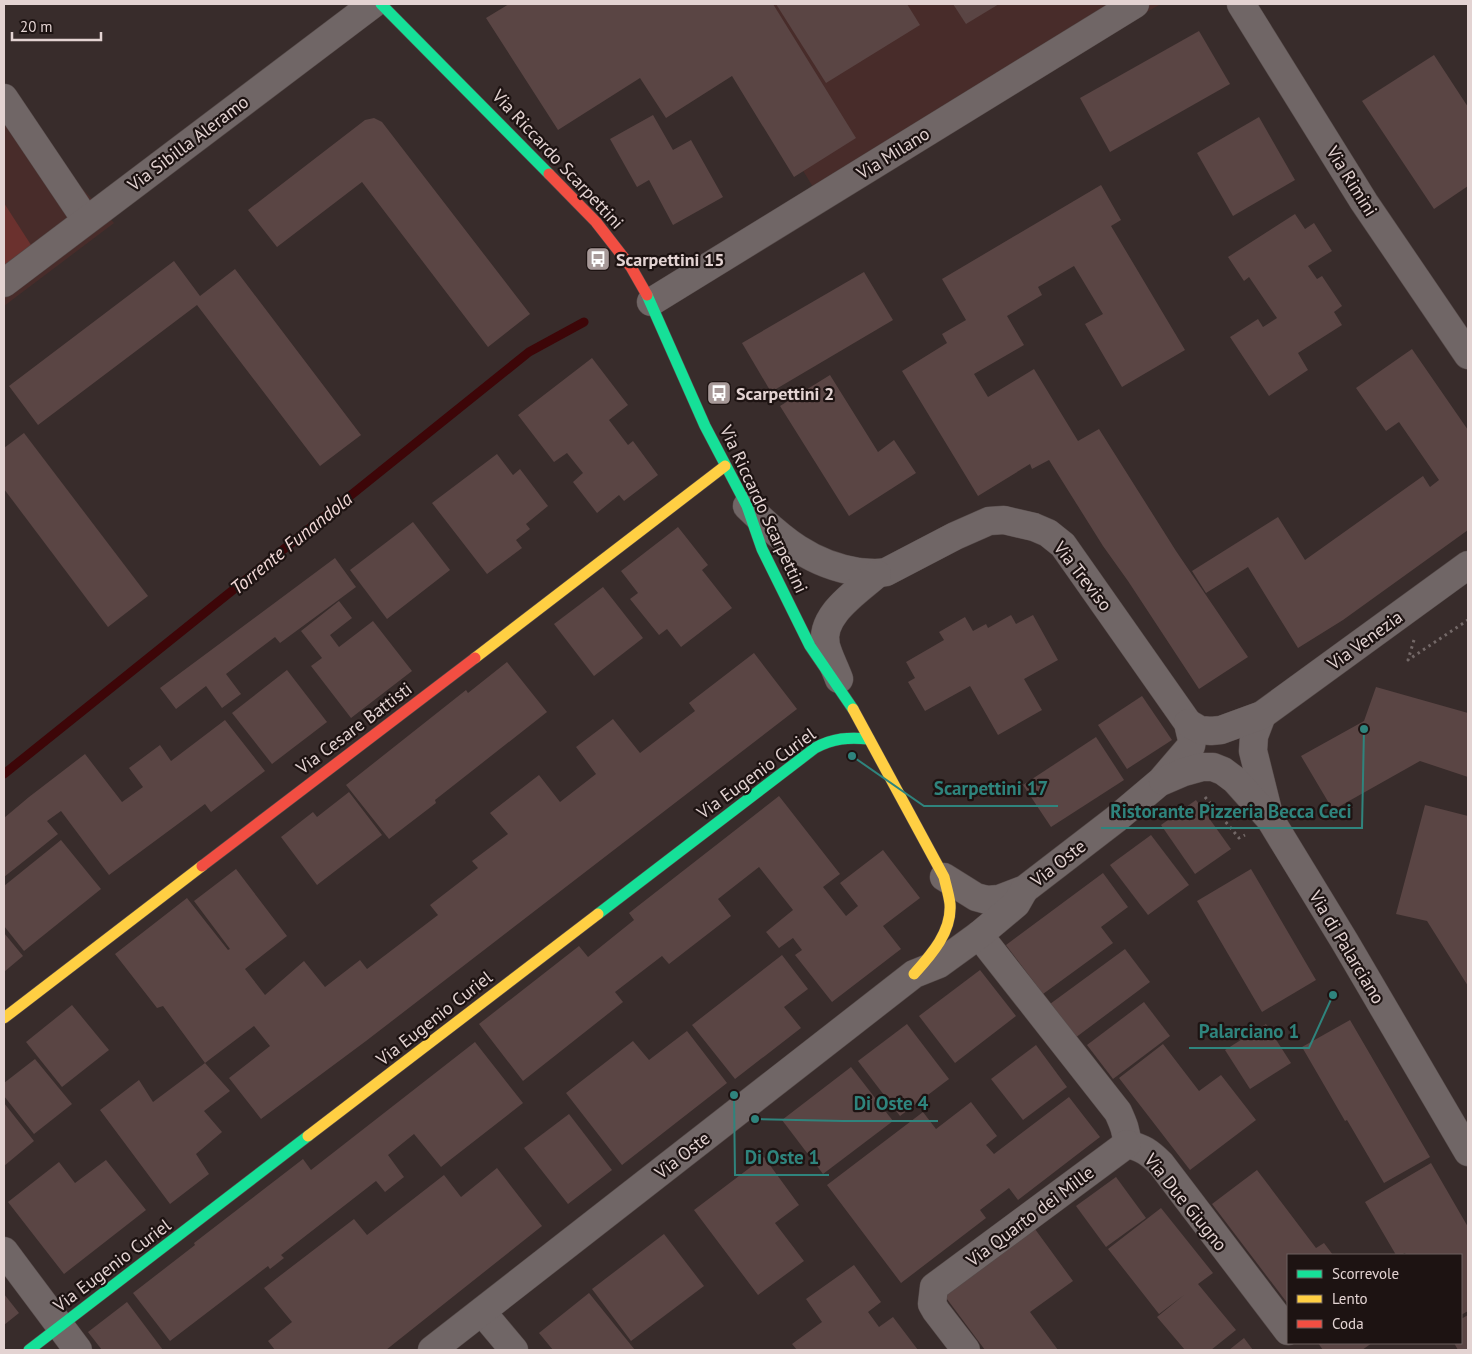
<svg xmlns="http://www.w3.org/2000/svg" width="1472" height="1354" viewBox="0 0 1472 1354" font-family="'PT Sans',sans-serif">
<rect width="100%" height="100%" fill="#382c2b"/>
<g fill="#482c2a">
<path d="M702,4H1161L819,197Z"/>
<path d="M4,103L114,223L4,306Z"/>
</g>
<path fill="#6b312e" d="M4,203L31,245L4,265Z"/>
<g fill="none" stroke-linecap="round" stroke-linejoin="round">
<path stroke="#3d0608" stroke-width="9" d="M4,774L529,352L584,322"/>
</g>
<g fill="#5a4544">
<path d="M509,4H773L856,138L794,177L732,76L666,118L640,78L558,130L486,18Z"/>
<path d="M776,4H907L920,25L826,83Z"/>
<path d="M953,4H999L966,24Z"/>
<path d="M1199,31L1230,84L1110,152L1080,98Z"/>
<path d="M1434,55L1468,107V186L1434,209L1362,101Z"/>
<path d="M653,115L673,150L691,140L723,197L673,225L649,180L637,187L610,139Z"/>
<path d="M1259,117L1295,180L1233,216L1197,153Z"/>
<path d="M374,118L382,122L530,314L488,347L362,182L277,247L248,210L365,120Z"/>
<path d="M1101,185L1121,220L1111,226L1185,350L1122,387L1085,324L1103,314L1074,266L1038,287L1042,295L1007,316L1024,345L974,374L988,397L1034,369L1078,441L1099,429L1176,551L1248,657L1199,689L1128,581L1103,546L1049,460L1032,469L1030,464L978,496L902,371L947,343L942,334L966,320L942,279Z"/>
<path d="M1295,214L1305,229L1314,223L1332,251L1308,266L1317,279L1322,276L1342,306L1334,312L1342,325L1298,353L1308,370L1269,396L1230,337L1258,319L1263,327L1277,318L1249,277L1244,281L1228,257Z"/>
<path d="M174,261L200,296L235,269L361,435L320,466L197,305L38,425L9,386Z"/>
<path d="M864,272L893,320L771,392L742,343Z"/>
<path d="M1412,349L1468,430V530L1343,620L1298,648L1248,567L1206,593L1192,571L1278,517L1305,560L1423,476L1430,487L1439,480L1399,422L1386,431L1356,388Z"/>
<path d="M592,358L628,405L609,420L628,445L633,441L658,475L624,501L619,495L597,513L573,482L583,473L567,453L554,462L518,415Z"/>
<path d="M830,375L878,452L894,440L916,473L849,516L780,406Z"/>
<path d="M24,433L148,596L108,627L4,489V448Z"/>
<path d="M497,454L513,475L520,469L548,506L526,524L530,529L516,540L522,548L487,574L432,503Z"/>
<path d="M413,522L450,570L387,619L350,570Z"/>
<path d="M678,527L708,565L702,570L732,608L681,647L667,629L659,635L630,599L638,593L621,571Z"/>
<path d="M335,558L356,587L280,643L275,637L226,674L241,694L222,708L206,686L176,709L160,688Z"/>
<path d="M603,587L643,638L594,676L554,624Z"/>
<path d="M339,601L352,618L330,635L339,647L373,621L412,671L351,718L311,666L322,658L301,631Z"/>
<path d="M1011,615L1016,624L1033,615L1058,660L1024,679L1042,710L998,735L970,686L925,711L908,682L915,678L906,662L944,640L939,632L965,617L973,631L986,624L988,628Z"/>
<path d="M754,653L797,709L366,1041L261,1119L229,1078L270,1046L254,1026L205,1063L230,1091L204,1111L222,1132L196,1154L209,1174L170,1204L100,1110L139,1080L153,1102L205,1063L163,1006L157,1008L115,954L187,898L228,950L230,949L194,901L236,869L287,936L245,969L265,995L304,961L325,987L360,960L367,969L438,915L430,905L478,868L472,861L508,834L490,813L539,775L560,802L596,774L576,747L613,719L640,753L695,711L689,703Z"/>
<path d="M507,662L547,712L435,800L436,803L389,839L346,785L466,690L468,693Z"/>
<path d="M287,670L327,722L272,764L232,713Z"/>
<path d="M1376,687L1468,713V777L1420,761L1333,810L1301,756L1364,721Z"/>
<path d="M1142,696L1172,740L1127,769L1098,725Z"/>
<path d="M225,720L265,771L211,812L205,804L109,875L61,811L47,821L58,834L4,877V818L29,797L85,754L122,802L143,787L129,768L160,745L171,761Z"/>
<path d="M1096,737L1124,780L1051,827L1023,785Z"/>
<path d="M349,792L382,835L317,885L281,837L313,812L317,817Z"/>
<path d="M779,796L840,874L823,887L846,916L858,906L840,883L883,850L920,898L883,926L901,949L832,1002L795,955L802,950L793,938L779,948L766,932L793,910L759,867L718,899L731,916L669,964L662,956L615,992L623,1002L523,1081L479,1024L579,946L588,957L634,920L629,913Z"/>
<path d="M1196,800L1231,849L1195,874L1161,825Z"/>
<path d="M1425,805L1468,816V873L1467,880L1468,882V986L1427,921L1396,914Z"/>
<path d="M1151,835L1189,885L1148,915L1110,865Z"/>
<path d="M61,840L101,889L24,951L4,926V886Z"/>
<path d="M1251,869L1316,980L1262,1012L1197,901Z"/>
<path d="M1103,873L1128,907L1101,927L1113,943L1043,994L1006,945Z"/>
<path d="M4,933L23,956L4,972Z"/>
<path d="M1125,949L1150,982L1075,1038L1050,1004Z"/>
<path d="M782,955L808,989L784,1007L801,1028L735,1079L692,1025Z"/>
<path d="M980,970L1016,1016L955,1063L919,1016Z"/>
<path d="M1144,1002L1170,1036L1113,1079L1087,1045Z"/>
<path d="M72,1005L109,1050L62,1087L26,1042Z"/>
<path d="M1350,1020L1430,1157L1384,1183L1347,1120L1345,1121L1302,1047Z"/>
<path d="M907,1024L949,1079L900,1116L858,1061Z"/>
<path d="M1266,1024L1291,1063L1250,1089L1225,1050Z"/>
<path d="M687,1031L727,1083L622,1165L566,1093L633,1041L649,1060Z"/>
<path d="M475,1042L523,1103L441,1167L414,1134L388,1155L404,1177L385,1192L376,1181L281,1255L284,1258L270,1269L268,1266L170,1341L133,1293L195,1245L194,1243L303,1159L311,1170Z"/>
<path d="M1163,1044L1199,1091L1221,1075L1256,1120L1190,1170L1119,1078Z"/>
<path d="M1036,1045L1067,1087L1023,1120L991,1079Z"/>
<path d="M35,1059L72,1104L34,1134L4,1096V1083Z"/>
<path d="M851,1067L893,1121L823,1174L782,1120Z"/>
<path d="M1069,1097L1100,1137L1018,1200L1009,1188L980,1210L986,1218L901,1283L827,1185L923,1112L936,1129L971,1102L997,1136L986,1145L994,1154Z"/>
<path d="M4,1103L34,1141L4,1166Z"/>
<path d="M569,1114L612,1170L568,1204L524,1148Z"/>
<path d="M764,1157L799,1205L775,1223L804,1261L758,1295L694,1210Z"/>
<path d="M106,1160L146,1210L64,1274L8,1202L59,1162L75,1183Z"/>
<path d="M1431,1163L1468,1227V1311L1461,1315V1255H1406L1405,1253L1401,1255H1396L1365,1202Z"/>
<path d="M497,1168L542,1226L386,1350H275L268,1341L292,1322L264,1288L354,1219L367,1235L444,1175L461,1197Z"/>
<path d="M1257,1170L1316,1248L1324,1243L1333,1255H1288V1304L1212,1204Z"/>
<path d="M1116,1177L1146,1218L1106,1247L1076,1206Z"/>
<path d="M1161,1208L1213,1273L1198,1284L1236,1330L1211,1350H1185L1157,1317L1184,1295L1159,1314L1108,1249Z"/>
<path d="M1035,1229L1073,1281L1030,1312L1058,1350H985L944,1295Z"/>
<path d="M664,1234L704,1286L631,1341L592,1289Z"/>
<path d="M854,1265L881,1302L868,1312L879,1327L893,1317L918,1350H797L792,1344L822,1322L806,1299Z"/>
<path d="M589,1293L635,1350H553L539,1333Z"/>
<path d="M4,1294L19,1313L4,1325Z"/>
<path d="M127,1302L163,1350H102L88,1332Z"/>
<path d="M1468,1315V1350H1458L1454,1343H1461V1319Z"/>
<path d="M1244,1338L1253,1350H1229Z"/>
<path d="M1318,1343H1372L1362,1350H1323Z"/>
</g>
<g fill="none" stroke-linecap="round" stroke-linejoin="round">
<defs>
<g id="street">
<path d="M1241,4L1364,202L1468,355"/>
<path d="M4,98L86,220"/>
<path d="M4,283L373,4"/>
<path d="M651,302L1135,4"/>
<path d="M747,506C781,539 811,565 859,572C869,573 877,574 886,572L955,536L989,521L1004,520L1034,527L1048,533L1063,545L1188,723L1192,740L1191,746L1161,781L1116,819L1025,889L999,899L987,900L976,897L944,877"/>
<path d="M839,679C835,668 829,657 826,646C818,616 858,591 877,574"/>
<path d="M1262,715L1254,736L1253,751L1269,815"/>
<path d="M1188,723L1200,730L1211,731L1221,730L1262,715L1468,565"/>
<path d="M1163,781L1184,772L1202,767H1213L1223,771L1235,780L1270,819L1345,942L1468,1152"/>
<path d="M979,935L1118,1112C1123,1123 1127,1132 1127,1144"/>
<path d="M1127,1144C1143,1148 1149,1152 1161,1164L1288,1331"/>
<path d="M4,1251L78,1350"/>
<path d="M482,1312L514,1350"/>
<path d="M432,1350L914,974L939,964L979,935L1016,904L1024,890"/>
<path d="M966,1350L936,1311L932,1304L934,1287L1127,1144"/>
</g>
<g id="fast">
<path d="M381,4L549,174"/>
<path d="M647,295L705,426L747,506L762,549L810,646L853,709"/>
<path d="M598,914L815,748C833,738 849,737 869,739"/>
<path d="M29,1350L308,1136"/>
</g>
<g id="slow">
<path d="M475,658L725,466"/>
<path d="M853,709L944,877C946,886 949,895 950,904C952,932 931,955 914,974"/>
<path d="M4,1018L202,866"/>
<path d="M308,1136L598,914"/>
</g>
<g id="jam">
<path d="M549,174L596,222L631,267L647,295"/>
<path d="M202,866L475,658"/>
</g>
</defs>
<use href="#street" stroke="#564b4a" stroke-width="29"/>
<use href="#fast" stroke="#564b4a" stroke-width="12"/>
<use href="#slow" stroke="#564b4a" stroke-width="12"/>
<use href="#jam" stroke="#564b4a" stroke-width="12"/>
<g stroke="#736867" stroke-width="3" stroke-dasharray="2.5 4" stroke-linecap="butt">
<path d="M1414,640L1408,660L1468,620"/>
<path d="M1205,797L1239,838L1245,835"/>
</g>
<use href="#street" stroke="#706666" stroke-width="28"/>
<use href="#fast" stroke="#16e098" stroke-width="11"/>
<use href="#slow" stroke="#ffcf43" stroke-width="11"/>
<use href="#jam" stroke="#f24e42" stroke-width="11"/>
</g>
<defs>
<symbol id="bus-square" viewBox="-11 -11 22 22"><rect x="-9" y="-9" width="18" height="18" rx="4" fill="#a79998" stroke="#1d1312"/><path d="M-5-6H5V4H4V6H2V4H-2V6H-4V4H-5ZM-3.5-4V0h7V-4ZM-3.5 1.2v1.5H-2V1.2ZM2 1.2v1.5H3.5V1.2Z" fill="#fff"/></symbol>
</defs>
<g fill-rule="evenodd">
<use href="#bus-square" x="584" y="245" width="28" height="28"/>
<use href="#bus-square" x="705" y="379" width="28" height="28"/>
</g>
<g text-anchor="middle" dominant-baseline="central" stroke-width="4.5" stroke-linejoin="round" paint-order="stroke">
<g font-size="18" fill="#e3d3d2" stroke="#1d1312">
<text transform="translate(188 143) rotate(-37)">Via Sibilla Aleramo</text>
<text transform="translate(893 153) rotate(-32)">Via Milano</text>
<text transform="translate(558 159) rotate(47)">Via Riccardo Scarpettini</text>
<text transform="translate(1352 181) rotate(58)">Via Rimini</text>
<text transform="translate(764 509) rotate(65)">Via Riccardo Scarpettini</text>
<text transform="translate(1083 576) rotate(52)">Via Treviso</text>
<text transform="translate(1365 640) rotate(-36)">Via Venezia</text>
<text transform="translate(354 728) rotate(-37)">Via Cesare Battisti</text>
<text transform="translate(756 773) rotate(-36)">Via Eugenio Curiel</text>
<text transform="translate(1058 863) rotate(-38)">Via Oste</text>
<text transform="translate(1347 947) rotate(59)">Via di Palarciano</text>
<text transform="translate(434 1018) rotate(-38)">Via Eugenio Curiel</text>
<text transform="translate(682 1155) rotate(-38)">Via Oste</text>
<text transform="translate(1186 1202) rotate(51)">Via Due Giugno</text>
<text transform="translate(1030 1216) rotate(-37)">Via Quarto dei Mille</text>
<text transform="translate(112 1265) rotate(-37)">Via Eugenio Curiel</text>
</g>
<g font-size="18" font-weight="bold" fill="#e3d3d2" stroke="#1d1312" text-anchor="start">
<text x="616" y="259">Scarpettini 15</text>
<text x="736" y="393">Scarpettini 2</text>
</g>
<g font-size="19" font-style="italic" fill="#f2d9d7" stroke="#1d1312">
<text transform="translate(291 543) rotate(-39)">Torrente Funandola</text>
</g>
</g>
<path fill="none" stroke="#2f847d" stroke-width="2" d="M852 756L924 806H1058M1364 729L1362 828H1101M1333 995L1309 1048H1189M755 1119L843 1121H938M734 1095L735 1175H829"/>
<g fill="#2f847d" stroke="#1d1312" stroke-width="2">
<circle cx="852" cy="756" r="5"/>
<circle cx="1364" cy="729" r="5"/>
<circle cx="1333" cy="995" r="5"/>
<circle cx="755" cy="1119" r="5"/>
<circle cx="734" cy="1095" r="5"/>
</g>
<g font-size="19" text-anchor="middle" font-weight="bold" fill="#2f847d" stroke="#1d1312" stroke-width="4.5" stroke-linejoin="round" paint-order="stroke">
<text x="991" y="795">Scarpettini 17</text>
<text x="1231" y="818">Ristorante Pizzeria Becca Ceci</text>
<text x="1249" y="1038">Palarciano 1</text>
<text x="891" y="1110">Di Oste 4</text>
<text x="782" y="1164">Di Oste 1</text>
</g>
<rect width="1472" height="1354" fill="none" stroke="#e3d3d2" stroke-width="10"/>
<rect x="1287" y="1254" width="175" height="90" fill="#1d1312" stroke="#6c605f"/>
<rect x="1297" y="1270" width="25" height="8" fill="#16e098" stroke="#6c605f"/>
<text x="1332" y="1279" font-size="15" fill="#e3d3d2">Scorrevole</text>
<rect x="1297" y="1295" width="25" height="8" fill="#ffcf43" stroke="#6c605f"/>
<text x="1332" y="1304" font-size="15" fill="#e3d3d2">Lento</text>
<rect x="1297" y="1320" width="25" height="8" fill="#f24e42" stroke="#6c605f"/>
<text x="1332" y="1329" font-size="15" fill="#e3d3d2">Coda</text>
<path d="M12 32v8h89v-8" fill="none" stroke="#e3d3d2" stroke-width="2.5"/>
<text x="20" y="32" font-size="15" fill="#e3d3d2" stroke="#1d1312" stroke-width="4" paint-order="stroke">20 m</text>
</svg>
